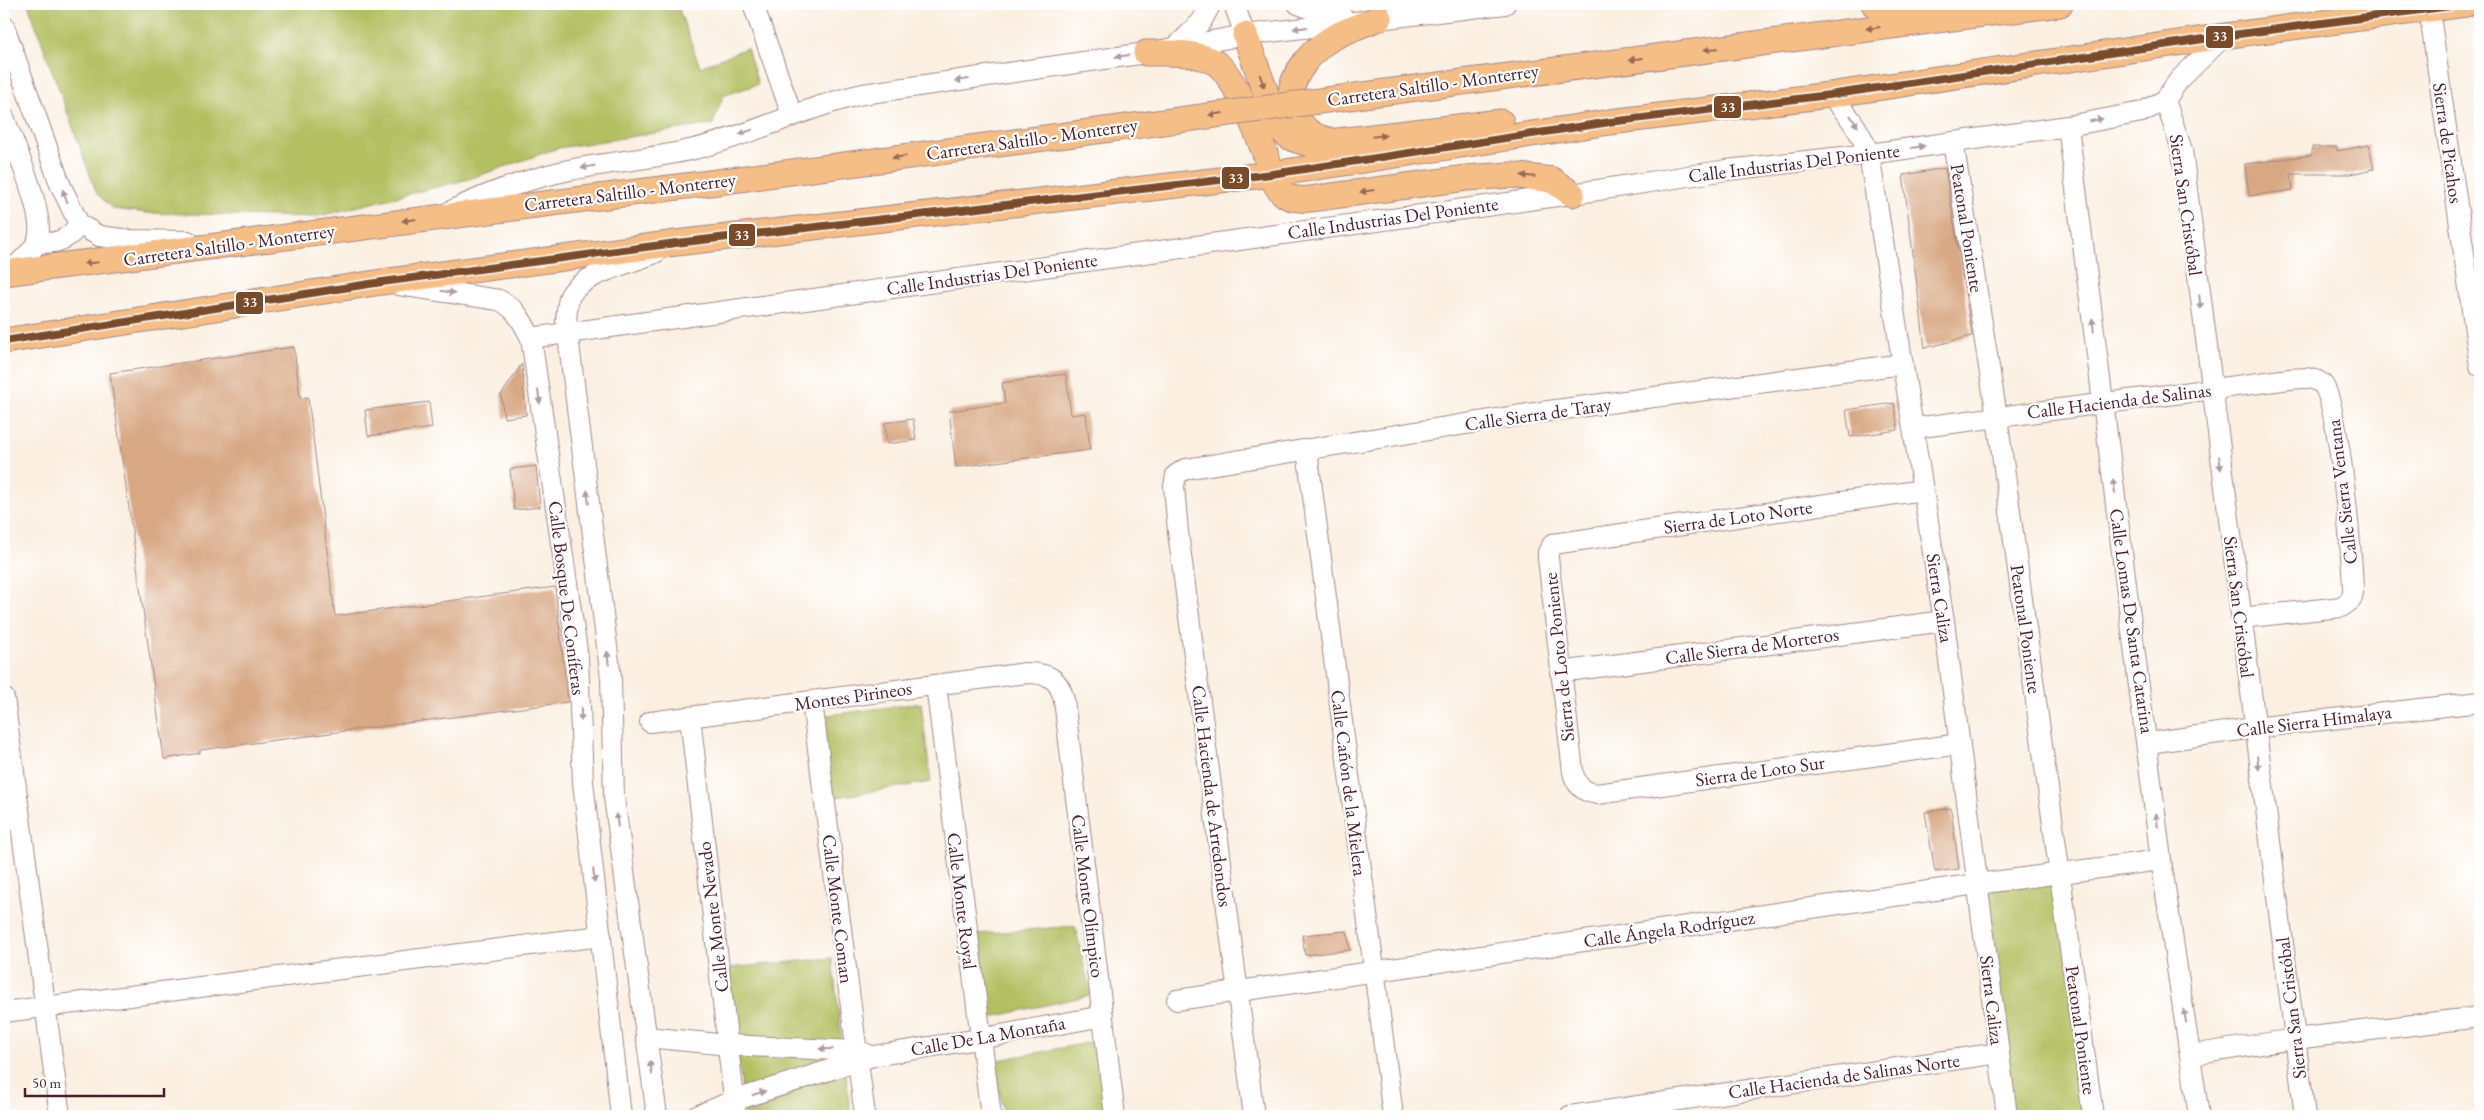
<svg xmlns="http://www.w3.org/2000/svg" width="2484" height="1120" viewBox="0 0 2484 1120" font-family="'EB Garamond',serif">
<rect width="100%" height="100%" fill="#fff"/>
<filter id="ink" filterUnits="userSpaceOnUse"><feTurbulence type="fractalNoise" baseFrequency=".02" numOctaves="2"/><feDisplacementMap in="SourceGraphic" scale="10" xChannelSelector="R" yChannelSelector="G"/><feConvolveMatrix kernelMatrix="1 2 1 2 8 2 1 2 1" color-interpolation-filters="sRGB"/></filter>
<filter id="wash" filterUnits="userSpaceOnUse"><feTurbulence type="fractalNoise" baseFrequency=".0096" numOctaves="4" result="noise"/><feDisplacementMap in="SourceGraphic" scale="20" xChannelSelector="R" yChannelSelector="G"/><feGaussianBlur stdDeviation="1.12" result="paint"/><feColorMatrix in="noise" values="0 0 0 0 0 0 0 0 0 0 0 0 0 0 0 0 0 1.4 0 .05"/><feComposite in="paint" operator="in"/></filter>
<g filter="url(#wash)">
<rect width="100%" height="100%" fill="#faefe0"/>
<g fill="#b3c062" stroke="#7e7046">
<path d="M28,4H677L700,67L747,48L758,84L723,96L713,124L558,148L469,179L315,217L147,213L113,209L97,194Z"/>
<path d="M921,703L931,782L831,798L821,716Z"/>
<path d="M2060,869L2092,1116H2004L1973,880Z"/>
<path d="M1075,926L1091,995L988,1018L977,934Z"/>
<path d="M832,958L851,1116H745L728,968Z"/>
<path d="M1097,1041L1106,1116H1004L994,1061Z"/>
</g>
<g id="blocks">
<g fill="#d8a884">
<path d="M2369,145L2374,169L2350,174H2291L2293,190L2249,196L2245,164L2312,155V147H2337V151Z"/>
<path d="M1945,168L1972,336L1925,348L1903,175Z"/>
<path d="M294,347L300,398L308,397L335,616L555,587L568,702L200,750V753L164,759L110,373Z"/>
<path d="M522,364L526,415L504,418L501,395Z"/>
<path d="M1066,374L1071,415L1086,413L1090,450L956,467L949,411L1005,403L1002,383Z"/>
<path d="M429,402L432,428L368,436L365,410Z"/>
<path d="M1894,403L1898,430L1850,437L1846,410Z"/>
<path d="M913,419L916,440L887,444L885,423Z"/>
<path d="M536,466L540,507L514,510L510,469Z"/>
<path d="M1951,808L1959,869L1935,872L1925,812Z"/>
<path d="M1347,931L1350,950L1305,955L1302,935Z"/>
</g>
</g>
</g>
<g filter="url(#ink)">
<use href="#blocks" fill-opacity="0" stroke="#a28786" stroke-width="1"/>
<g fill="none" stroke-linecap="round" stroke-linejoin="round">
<defs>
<g id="minor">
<path d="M753,4L792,115"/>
<path d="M1234,4L1245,35"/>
<path d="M1298,4L1316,11L1342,16"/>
<path d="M2429,8L2480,366"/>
<path d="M4,26L60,184L79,224L99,236L130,240L188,241"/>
<path d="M1175,48L1201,22L1211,4"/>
<path d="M1829,95C1848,113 1860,130 1869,154L1944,621L2007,1116"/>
<path d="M2165,100L2182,150L2305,1116"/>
<path d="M4,117C13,143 48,218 37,242C31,254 18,264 8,273"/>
<path d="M2068,126L2161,860L2199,1116"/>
<path d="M1953,142L1997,417L2093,1116"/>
<path d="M449,212C483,195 519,182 556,173C601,162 649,160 694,149C752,135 805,107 863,94L1146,53L1245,35L1505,4"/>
<path d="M37,242C56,245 69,240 79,224"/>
<path d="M399,285L499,300C517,309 522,321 531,338L578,658L583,782L621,1116"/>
<path d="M531,338L1572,194L1727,170L1869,154L2068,126L2142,112L2165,100L2179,80L2224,36"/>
<path d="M1914,428L2290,379C2301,378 2315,376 2323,385C2339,404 2353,562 2353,593L2351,600L2341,607L2241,618"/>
<path d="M1307,450L1393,1116"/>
<path d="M1923,490L1553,544L1548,552V558L1573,772C1576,786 1583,792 1597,794L1960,744"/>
<path d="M1560,672L1944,621"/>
<path d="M936,685L991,1116"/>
<path d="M4,698L60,1116"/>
<path d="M812,702L865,1116"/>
<path d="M690,717L736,1116"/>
<path d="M650,722L1026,673C1048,673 1059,678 1064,700L1115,1116"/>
<path d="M2148,743L2254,728L2480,702"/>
<path d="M1177,1000L1977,884L2161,860"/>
<path d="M4,1012L601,936"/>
<path d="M646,1037L729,1045L856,1051L867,1054"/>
<path d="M2191,1055L2294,1039L2480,1017"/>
<path d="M657,1116L614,797L611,678L566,320C567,313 567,303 570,296C580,274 636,262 657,252"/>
<path d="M697,1116L733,1101L873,1056L979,1039L1103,1016"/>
<path d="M1254,1116L1178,532L1174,486L1176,475L1185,469L1541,412L1903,364"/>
<path d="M1570,1116L1999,1053"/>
</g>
<g id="major">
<path d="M1874,4L1921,18"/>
<path d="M1245,35L1277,124C1285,138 1297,141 1312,144L1501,122"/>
<path d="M1146,53C1167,53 1194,51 1214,62C1236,73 1267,156 1275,183C1283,198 1293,200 1310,199L1466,178L1511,175L1552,180L1572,194"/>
<path d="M1386,92L2060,4"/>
<path d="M1328,140C1311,136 1302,128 1294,112C1281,84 1310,51 1332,38C1347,30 1364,24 1379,18"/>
<path d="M4,273L717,182"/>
<path d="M4,341L382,282L676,243L1272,174L1610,122L1829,95L2224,36L2466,4"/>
</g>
</defs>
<use href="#minor" stroke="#a28786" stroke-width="22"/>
<use href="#major" stroke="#a28786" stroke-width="27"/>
<use href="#minor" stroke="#fff" stroke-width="20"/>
<use href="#major" stroke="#f6be87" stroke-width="25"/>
<defs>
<path id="major-bridge" d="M717,182L1386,92"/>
</defs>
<use href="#major-bridge" stroke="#a28786" stroke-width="27" stroke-linecap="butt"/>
<use href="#major-bridge" stroke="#f6be87" stroke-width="25"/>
<defs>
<path id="bus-1" d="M4,341L382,282L676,243L1272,174L1610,122L1829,95L2224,36L2466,4"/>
</defs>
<use href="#bus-1" stroke="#fff" stroke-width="11"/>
<use href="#bus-1" stroke="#7a4b2a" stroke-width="8"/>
</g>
<defs><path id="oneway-solid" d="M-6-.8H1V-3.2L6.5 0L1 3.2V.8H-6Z" transform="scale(1.25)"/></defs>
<g fill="#ae9aa0">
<use href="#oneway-solid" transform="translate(1300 28) rotate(173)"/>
<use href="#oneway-solid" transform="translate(1122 56) rotate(172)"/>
<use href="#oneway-solid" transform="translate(962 80) rotate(172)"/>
<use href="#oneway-solid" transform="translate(2096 120) rotate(-11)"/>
<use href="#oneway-solid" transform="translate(1854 121) rotate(57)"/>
<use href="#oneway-solid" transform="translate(746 132) rotate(159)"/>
<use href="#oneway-solid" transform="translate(1918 147) rotate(-8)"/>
<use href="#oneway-solid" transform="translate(588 167) rotate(169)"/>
<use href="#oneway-solid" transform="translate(65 196) rotate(-111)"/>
<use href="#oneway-solid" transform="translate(448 292) rotate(9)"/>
<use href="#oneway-solid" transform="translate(2200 302) rotate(83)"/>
<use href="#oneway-solid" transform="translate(2093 325) rotate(-97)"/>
<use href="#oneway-solid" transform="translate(539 397) rotate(82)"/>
<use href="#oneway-solid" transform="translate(2220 463) rotate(83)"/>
<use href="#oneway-solid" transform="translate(2114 486) rotate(-98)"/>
<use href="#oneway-solid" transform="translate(588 497) rotate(-97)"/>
<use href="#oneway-solid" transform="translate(608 658) rotate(-97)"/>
<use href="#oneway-solid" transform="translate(581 714) rotate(90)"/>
<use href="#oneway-solid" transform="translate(2258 763) rotate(82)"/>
<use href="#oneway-solid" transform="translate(617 820) rotate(-97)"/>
<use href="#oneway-solid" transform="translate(2157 820) rotate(-96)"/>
<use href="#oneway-solid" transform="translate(594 876) rotate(83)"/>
<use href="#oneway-solid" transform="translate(2185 1016) rotate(-99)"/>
<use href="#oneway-solid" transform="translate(826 1049) rotate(-178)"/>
<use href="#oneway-solid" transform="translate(651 1068) rotate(-98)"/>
<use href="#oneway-solid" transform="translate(759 1093) rotate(-17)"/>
</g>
<g fill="#976754">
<use href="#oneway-solid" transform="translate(1873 28) rotate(173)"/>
<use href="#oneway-solid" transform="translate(1711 49) rotate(173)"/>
<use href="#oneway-solid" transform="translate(1636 59) rotate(172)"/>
<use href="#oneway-solid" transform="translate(1262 81) rotate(71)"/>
<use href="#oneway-solid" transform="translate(1216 114) rotate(172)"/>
<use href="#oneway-solid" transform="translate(1379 136) rotate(-6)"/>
<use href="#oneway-solid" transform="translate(899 157) rotate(172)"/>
<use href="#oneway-solid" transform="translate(1528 176) rotate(-175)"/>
<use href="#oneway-solid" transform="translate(1367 191) rotate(172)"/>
<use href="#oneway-solid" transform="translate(409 220) rotate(172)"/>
<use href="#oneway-solid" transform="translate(91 263) rotate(174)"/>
</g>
</g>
<g text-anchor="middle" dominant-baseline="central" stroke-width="4.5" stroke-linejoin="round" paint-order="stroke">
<g font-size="19" fill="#4a1f2b" stroke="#fff">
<text transform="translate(1433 85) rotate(-8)">Carretera Saltillo - Monterrey</text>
<text transform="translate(1032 139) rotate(-8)">Carretera Saltillo - Monterrey</text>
<text transform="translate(2448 143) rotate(82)">Sierra de Picahos</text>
<text transform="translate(1794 163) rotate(-7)">Calle Industrias Del Poniente</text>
<text transform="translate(630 192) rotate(-7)">Carretera Saltillo - Monterrey</text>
<text transform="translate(2186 205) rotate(82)">Sierra San Cristóbal</text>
<text transform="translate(1393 218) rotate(-8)">Calle Industrias Del Poniente</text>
<text transform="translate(1967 228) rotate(81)">Peatonal Poniente</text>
<text transform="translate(229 245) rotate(-8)">Carretera Saltillo - Monterrey</text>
<text transform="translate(992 274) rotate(-8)">Calle Industrias Del Poniente</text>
<text transform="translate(2119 401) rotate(-7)">Calle Hacienda de Salinas</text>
<text transform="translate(1538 414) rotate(-8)">Calle Sierra de Taray</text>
<text transform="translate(2342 492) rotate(-97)">Calle Sierra Ventana</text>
<text transform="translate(1738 517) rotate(-8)">Sierra de Loto Norte</text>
<text transform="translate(567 598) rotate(83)">Calle Bosque De Coníferas</text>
<text transform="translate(1940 598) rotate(81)">Sierra Caliza</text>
<text transform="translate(2239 607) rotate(83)">Sierra San Cristóbal</text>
<text transform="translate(2132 621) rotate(82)">Calle Lomas De Santa Catarina</text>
<text transform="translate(2026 629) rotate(82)">Peatonal Poniente</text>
<text transform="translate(1752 646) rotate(-8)">Calle Sierra de Morteros</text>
<text transform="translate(1559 657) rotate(-96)">Sierra de Loto Poniente</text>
<text transform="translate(853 696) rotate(-8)">Montes Pirineos</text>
<text transform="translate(2314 721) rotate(-7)">Calle Sierra Himalaya</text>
<text transform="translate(1760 771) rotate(-8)">Sierra de Loto Sur</text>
<text transform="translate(1349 783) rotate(83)">Calle Cañón de la Mielera</text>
<text transform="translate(1212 796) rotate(83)">Calle Hacienda de Arredondos</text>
<text transform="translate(1088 896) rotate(83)">Calle Monte Olímpico</text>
<text transform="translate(962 901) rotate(83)">Calle Monte Royal</text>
<text transform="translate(838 909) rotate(83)">Calle Monte Coman</text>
<text transform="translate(713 917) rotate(-97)">Calle Monte Nevado</text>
<text transform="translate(1669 929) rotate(-8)">Calle Ángela Rodríguez</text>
<text transform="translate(1992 1000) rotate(83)">Sierra Caliza</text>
<text transform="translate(2291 1008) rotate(-97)">Sierra San Cristóbal</text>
<text transform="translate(2081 1030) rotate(82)">Peatonal Poniente</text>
<text transform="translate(988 1036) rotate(-10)">Calle De La Montaña</text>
<text transform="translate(1844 1076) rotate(-8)">Calle Hacienda de Salinas Norte</text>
</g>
</g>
<g stroke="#fff" stroke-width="2">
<rect x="2205" y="25" width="29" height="24" rx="5" fill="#7a4b2a"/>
<rect x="1713" y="95" width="29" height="24" rx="5" fill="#7a4b2a"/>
<rect x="1221" y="166" width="29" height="24" rx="5" fill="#7a4b2a"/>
<rect x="728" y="223" width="28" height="24" rx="5" fill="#7a4b2a"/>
<rect x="235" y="291" width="29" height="24" rx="5" fill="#7a4b2a"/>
</g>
<g font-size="14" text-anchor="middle" font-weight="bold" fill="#fff">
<text x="2220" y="41">33</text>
<text x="1728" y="112">33</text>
<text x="1236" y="183">33</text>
<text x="742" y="240">33</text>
<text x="250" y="307">33</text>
</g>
<rect width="2484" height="1120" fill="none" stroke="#fff" stroke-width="20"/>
<path d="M25 1088v8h139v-8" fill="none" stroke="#4a1f2b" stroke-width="2.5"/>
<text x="32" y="1088" font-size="15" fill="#4a1f2b" stroke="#ffffff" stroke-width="4" paint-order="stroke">50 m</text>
</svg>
